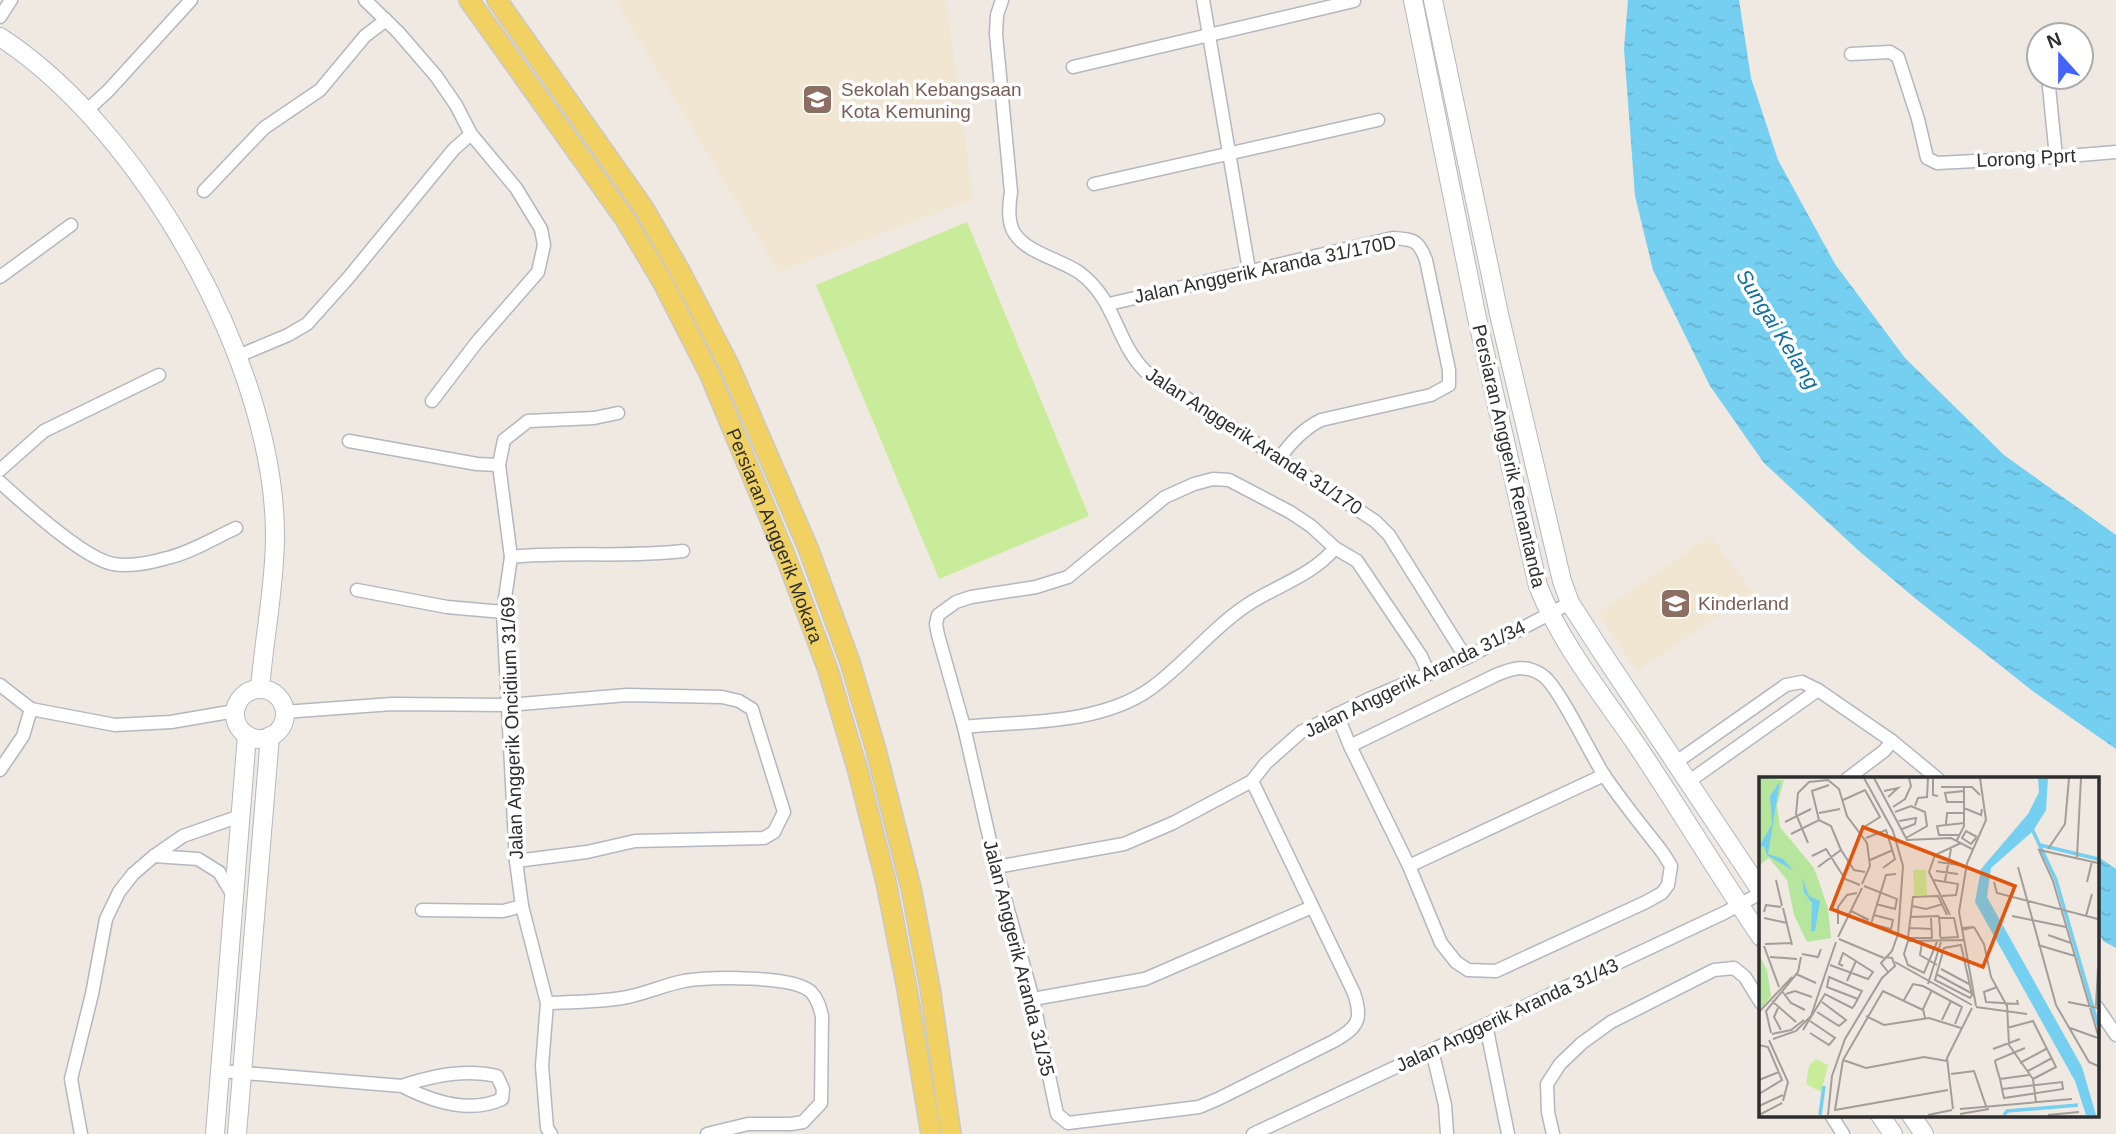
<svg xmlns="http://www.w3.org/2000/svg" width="2116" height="1134" viewBox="0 0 2116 1134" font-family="Arial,sans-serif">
<defs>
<pattern id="water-ripples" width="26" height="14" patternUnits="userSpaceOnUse" patternTransform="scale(1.75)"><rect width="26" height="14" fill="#75cff0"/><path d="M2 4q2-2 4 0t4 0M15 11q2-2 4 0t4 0" fill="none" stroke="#66b2ce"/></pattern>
</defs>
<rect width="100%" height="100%" fill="#efe9e1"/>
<g fill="#f0e6d1">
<path d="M615,0H946L973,199L779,272Z"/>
<path d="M1710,536L1753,593L1637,671L1598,614Z"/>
</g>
<path fill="#c9ec9a" d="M967,222L1089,516L939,579L816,285Z"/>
<g fill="url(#water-ripples)">
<path d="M1628,0H1739L1751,78L1778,160L1835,264L1905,358L2004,455L2116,535V749L2034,692L1916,599L1859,551L1764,463L1710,386L1653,270L1635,196L1624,49Z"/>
<path d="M2097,856L2116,869V948L2103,941L2097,929Z"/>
</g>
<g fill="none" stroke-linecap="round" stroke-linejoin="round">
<defs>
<g id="street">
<path d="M365,0L398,32L436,76L456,105L471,134L516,188L541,229L544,245L538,272L477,342L432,401"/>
<path d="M1002,0L997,15L996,34L1011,192C1009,205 1007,223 1015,234C1027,253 1062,260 1080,273C1116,300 1115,340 1145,371L1375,521L1389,535L1466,658"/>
<path d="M1203,0L1249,270"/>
<path d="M0,17L11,0"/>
<path d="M1851,54L1890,52L1898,57L1918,119L1927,158L1937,163L2056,157L2116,152"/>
<path d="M1073,67L1354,1"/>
<path d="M2048,77L2056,157"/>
<path d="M85,112L108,91L191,0"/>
<path d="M1094,184L1378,120"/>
<path d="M204,191L264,128L320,90L365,36L386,20"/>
<path d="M0,277L71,225"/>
<path d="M1109,304L1393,238C1414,240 1418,239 1426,260L1449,370V385L1431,395L1321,420C1303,429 1291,442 1279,459"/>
<path d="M238,356L288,335L307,324L349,277L454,149L471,134"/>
<path d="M349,441L477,464L499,465"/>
<path d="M0,470L44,431L159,375"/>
<path d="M0,482C24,504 83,558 113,564C130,567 150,563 167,558C190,553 214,538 236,528"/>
<path d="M511,557C568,551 626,558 683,551"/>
<path d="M357,590L447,607L503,612"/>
<path d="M0,685L31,709L115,725L171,722L235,711"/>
<path d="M1818,690L1892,741L1938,779"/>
<path d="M284,712L392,704L508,705L627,695L722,697L739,701L752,709L784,812L774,832L764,838L635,841L587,852L516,861"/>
<path d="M1337,714L1350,746L1409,866L1441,943L1456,962L1468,970L1496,971L1646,902L1662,893L1668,885L1671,866L1663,853C1643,827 1622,802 1604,775C1590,754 1559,686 1542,675C1525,664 1513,668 1496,675L1350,746"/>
<path d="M964,727C1024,721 1099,725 1150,689C1185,664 1211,629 1247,605C1276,586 1313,575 1335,548"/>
<path d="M1675,763L1786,685L1802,682L1818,690L1688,782"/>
<path d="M0,770L23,736L31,709"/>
<path d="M1847,779L1884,751L1892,741"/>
<path d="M1252,781L1354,993C1363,1020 1358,1027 1334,1041L1218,1099L1199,1107L1068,1123L1057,1114L1033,999L996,867L964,727L938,635L936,624L938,615L956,602L971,597L1036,587L1068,577L1165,497L1194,484L1213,479L1229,480L1290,512L1311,526L1335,548L1357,561L1421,656L1429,674"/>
<path d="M154,856L198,859L219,872L234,897"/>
<path d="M1409,866L1604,775"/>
<path d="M996,867L1124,844L1173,823L1252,781L1266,763L1301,732L1371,698L1466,658L1570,603"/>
<path d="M422,910L503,911L522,906"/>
<path d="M1033,999L1145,979L1312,907"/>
<path d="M547,1003C572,1002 597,1002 622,998C643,995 663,985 684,981C709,977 793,975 811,992C818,999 820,1008 822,1016L821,1103L803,1122L791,1124H748L707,1134"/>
<path d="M2097,1007L2116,1035"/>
<path d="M1486,1025L1508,1134"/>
<path d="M1432,1050L1445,1105L1447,1134"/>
<path d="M221,1071L402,1086C431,1101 470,1114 502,1099L503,1089L497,1076C466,1069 431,1076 402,1086"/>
<path d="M1831,1115L1843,1134"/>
<path d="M81,1134L71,1079L92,994L106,919L119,892L133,874L154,856L183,836L240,816"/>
<path d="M551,1134L547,1128L542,1066L547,1003L522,906L516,861L503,612L511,557L499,465L504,440L528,421L594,418L618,413"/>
<path d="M1253,1134L1724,913L1761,893"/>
<path d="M1553,1134L1548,1112L1547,1084L1560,1064L1582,1043L1611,1022L1714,970L1734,968L1745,977L1761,1003"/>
</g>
<g id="secondary">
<path d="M1413,0L1477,318L1538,586C1561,644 1601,693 1636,744C1679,808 1718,874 1761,937"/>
<path d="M1433,0L1499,314L1562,581L1570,603L1601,651L1761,891"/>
<path d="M0,37C143,130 275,365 275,536C275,586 264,638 260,689"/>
<circle cx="260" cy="714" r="25"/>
<path d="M1880,1115L1893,1134"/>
<path d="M1911,1115L1924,1134"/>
<path d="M215,1134L247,735"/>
<path d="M237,1134L270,736"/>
</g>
<g id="primary">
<path id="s1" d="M469,0L625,219L662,281L710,375L785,555L828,670L858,771L886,882L907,989L931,1134"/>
<path d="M497,0L643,207L680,271L729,365L808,548L850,662L876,750L911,888L930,988L951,1134"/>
</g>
</defs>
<use href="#street" stroke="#b4b7c1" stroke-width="15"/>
<use href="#secondary" stroke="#b4b7c1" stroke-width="20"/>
<use href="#primary" stroke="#c9c9c9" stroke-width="22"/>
<use href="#street" stroke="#fff" stroke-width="12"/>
<use href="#secondary" stroke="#fff" stroke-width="18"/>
<use href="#primary" stroke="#f2d163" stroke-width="19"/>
</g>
<defs>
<symbol id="school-square" viewBox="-11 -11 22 22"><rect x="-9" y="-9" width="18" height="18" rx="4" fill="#8d6e63" stroke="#fff"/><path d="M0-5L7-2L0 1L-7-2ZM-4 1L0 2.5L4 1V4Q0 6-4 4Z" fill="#fff"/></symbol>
</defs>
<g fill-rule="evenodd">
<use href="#school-square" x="800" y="82" width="35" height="35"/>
<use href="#school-square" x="1658" y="586" width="35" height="35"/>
</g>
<g text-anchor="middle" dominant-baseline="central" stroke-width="7" stroke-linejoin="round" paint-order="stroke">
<g font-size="19" fill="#785e54" stroke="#fff" text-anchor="start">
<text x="841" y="89">Sekolah Kebangsaan<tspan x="841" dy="22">Kota Kemuning</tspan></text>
<text x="1698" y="603">Kinderland</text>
</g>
<g font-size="19" fill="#2e2e2e" stroke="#fff">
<text transform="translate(2026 158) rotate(-3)">Lorong Pprt</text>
<text transform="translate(1265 269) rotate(-12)">Jalan Anggerik Aranda 31/170D</text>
<text transform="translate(1254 441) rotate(33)">Jalan Anggerik Aranda 31/170</text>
<text transform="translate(1509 456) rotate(77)">Persiaran Anggerik Renantanda</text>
<text stroke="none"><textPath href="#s1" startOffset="620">Persiaran Anggerik Mokara</textPath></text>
<text transform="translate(1415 679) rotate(-26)">Jalan Anggerik Aranda 31/34</text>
<text transform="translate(512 728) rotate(-92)">Jalan Anggerik Oncidium 31/69</text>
<text transform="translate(1019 958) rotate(76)">Jalan Anggerik Aranda 31/35</text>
<text transform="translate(1507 1015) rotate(-25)">Jalan Anggerik Aranda 31/43</text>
</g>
<g font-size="21" font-style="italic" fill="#0d6fa3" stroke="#fff">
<text transform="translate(1778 329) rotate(58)">Sungai Kelang</text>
</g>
</g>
<g transform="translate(1759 777)">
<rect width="340" height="340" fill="#efe9e1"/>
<path d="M0,1L25,3L18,28L21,50L55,91L69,131L72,161L48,165L35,138L28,103L10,81L0,88ZM0,177L8,193L12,219L0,234Z" fill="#b6e59e"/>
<path d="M154,93H167L168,118H155ZM57,282L69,288L62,315L47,307L50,289Z" fill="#c9ec9a"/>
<path d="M279,1H289L287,33L274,54L232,91L228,120L323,290L337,338H327L316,304L216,125L222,92L269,37L280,15ZM21,4L9,77L24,82L35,94L8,78L5,69L0,70L13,47L11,19ZM43,101L50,119L61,124L56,154H52L53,126L45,115Z" fill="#75cff0"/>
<path fill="none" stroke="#75cff0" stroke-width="3.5" d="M273,52L297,103L339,248M281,68L339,82M61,338L65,309M245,338L248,334L319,328"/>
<path fill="none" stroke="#a29e99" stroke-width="2" d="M105,1L134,54L144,89L139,157L133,174L122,186L129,195M115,1L148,63L192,61L213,72M174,1V18L179,19M182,10H213L221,18M125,14L139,11L129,20M205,14L186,16L188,25H205M84,23L106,13L121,40L102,52M156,29L159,21L168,20L169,1M134,30L146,22L152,9L150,1M205,31L222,38L223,32M136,35L152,29L166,35L168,49L147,61M60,36L81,32M60,43L53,14L70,8M140,44L157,41L156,47L143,52M26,45L52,32M187,47L188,36H205M32,57L60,43L72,49L82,73L59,90M201,58H180L178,49L205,46M107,61L127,53L136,82L124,91M217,61L212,67L203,61L207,54L218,60M198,63L205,49V10M49,66L37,37L39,16L50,5L69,3L80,12L88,39L108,66L111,89L103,107M289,72L306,47L310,1M82,73L95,93L106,95M53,79L67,72L86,102L101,108M318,80L322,1M111,83L134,73M179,85L201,88M339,86L280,73L294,104L339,258M259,90L297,228L330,285L339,289M177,94L199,97M17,103L23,129M175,103L199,107L197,118L183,119M186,104L192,72M235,105L238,116L339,142M328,105L333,84M105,109L138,122L136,132L117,127M153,129L167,132L184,127M24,131L33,168M92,134L110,143L103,140M5,135L7,128L22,130M115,138L134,143L132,152L112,147L127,98L137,97M191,138L170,95L176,78L202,66M180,139V141L181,151V158L182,161L199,160L195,141H180M253,139L307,150M327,139L333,117M151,140L180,139M5,141L28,146M172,141L173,161H149L154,120L179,119L188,138M79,147V130L88,118L98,116M215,150L225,167L232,200L248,229M151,151L173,152M203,151L215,150L203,153M289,158L312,166M79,160L103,111M80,162L125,181M178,165L165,196L149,188L145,177L149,164L206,163M163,166L161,178L178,188M6,167L33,166M202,168L213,218L211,221L176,203L185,171ZM279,168L316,179M5,169L20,210M43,177L59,180L62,172M11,180L38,182M136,185L213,228M71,188L109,202L114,195L84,176L80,187L84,189M182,192L210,207M37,197L57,206M177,197L212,216M88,204L97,184M169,207L182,165M238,210L225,215L227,225L259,227L258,223M23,214L32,226L46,233M27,217L36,214L53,220M145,223L154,207L164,209L203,230L196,247M13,224L37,245M309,225L339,231M248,228L250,268L274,302L277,325M217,229L200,135L208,86L227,43L221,1M337,229L339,191M217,230L268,237M19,231L15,240L22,253M164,233L124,214L84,283L76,333L189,313M0,235L33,200M58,235L80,249L87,243L63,225M107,239L125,248L170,241L202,251M166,241L164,232L173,213M183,243L192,224M248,251L274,244L297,290L274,302M311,251L339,261M44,253L66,217L93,231L95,229L103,214L70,200L68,210L99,222M12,256L7,234L39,195L42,180M51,256L70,268L76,261L51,244M13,257L32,253L45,243M14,262L37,254L52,239L77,165M10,263L29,305L24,324M0,268L9,270L23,303L0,317M234,272L261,262M84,283L107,291L165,280L188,284M261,286L287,272M269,294L293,281M192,297L215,294L228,332M241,302L270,298M0,303L20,295M243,312L303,305L304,312L245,321L243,312L241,302L238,292L236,284L237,283L266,271M0,329L24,318M194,332L188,281L213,231M201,332L313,322M201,337L230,332M0,338L23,326M69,338L73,299L86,262L123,201L136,189L133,181L126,180M169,338L193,333M289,338L320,335"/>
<path fill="#df570e" fill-opacity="0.15" stroke="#df570e" stroke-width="3.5" d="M104,50L256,109L224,190L72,132Z"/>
<rect width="340" height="340" fill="none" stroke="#2e2e2e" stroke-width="3.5"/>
</g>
<g transform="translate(2060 56) rotate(339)"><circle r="33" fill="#ffffff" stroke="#ababab" stroke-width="2"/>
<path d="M0-5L12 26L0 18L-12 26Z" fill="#4264fb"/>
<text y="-10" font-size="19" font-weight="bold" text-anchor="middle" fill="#2e2e2e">N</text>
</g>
</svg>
